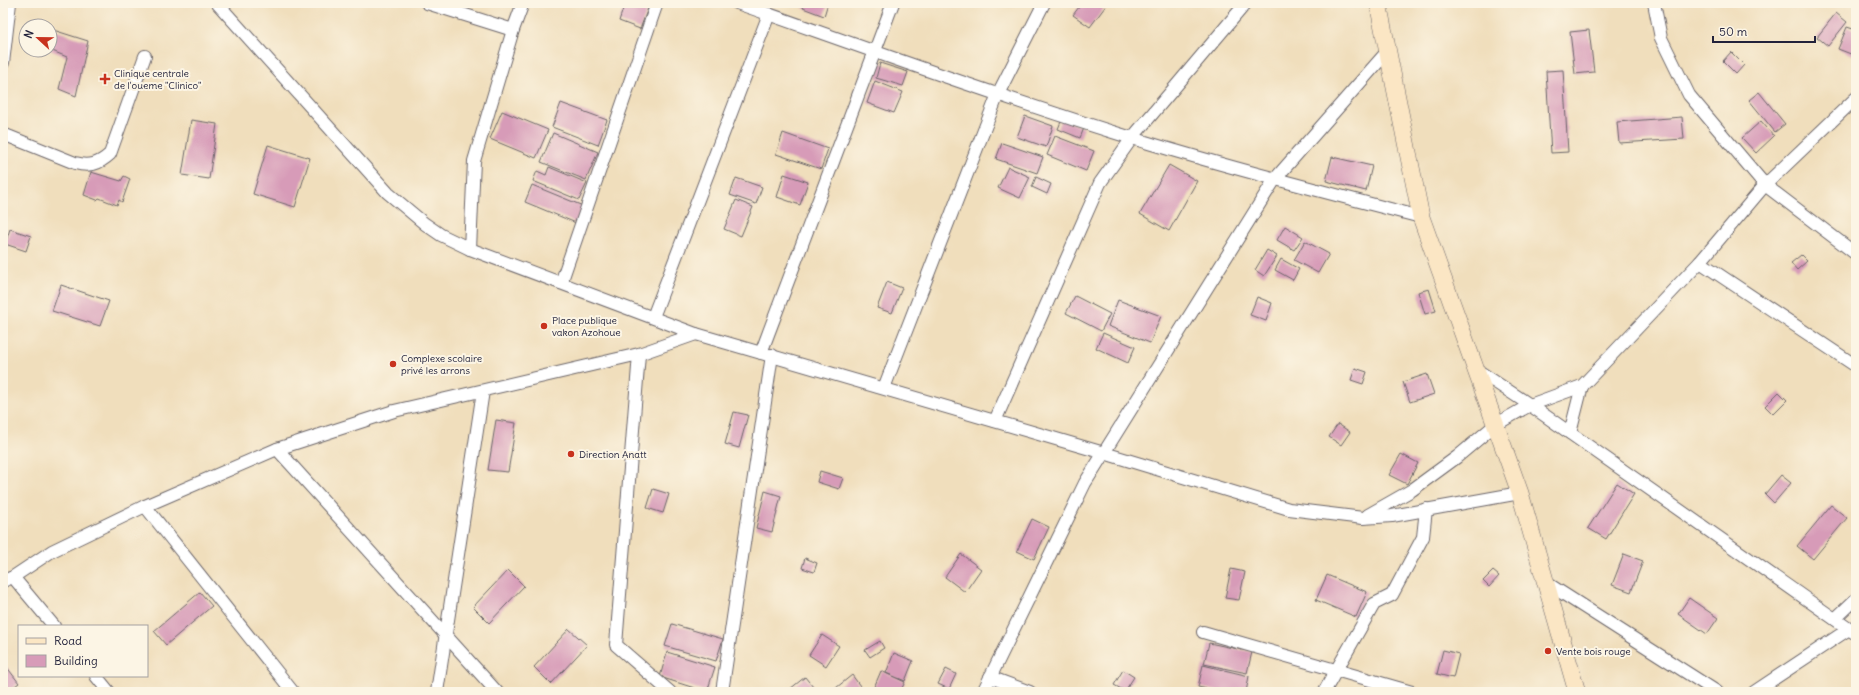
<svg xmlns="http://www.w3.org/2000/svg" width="1859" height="695" viewBox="0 0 1859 695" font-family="Delius,sans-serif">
<rect width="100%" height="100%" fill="#fcf5e5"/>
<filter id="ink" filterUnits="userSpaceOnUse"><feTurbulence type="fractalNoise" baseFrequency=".025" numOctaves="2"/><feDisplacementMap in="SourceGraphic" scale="8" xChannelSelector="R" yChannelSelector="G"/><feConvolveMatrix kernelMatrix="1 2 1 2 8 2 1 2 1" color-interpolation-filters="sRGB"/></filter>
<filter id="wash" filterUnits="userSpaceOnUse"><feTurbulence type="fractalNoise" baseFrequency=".012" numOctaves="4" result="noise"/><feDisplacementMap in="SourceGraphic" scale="16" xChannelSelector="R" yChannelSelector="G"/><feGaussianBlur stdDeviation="0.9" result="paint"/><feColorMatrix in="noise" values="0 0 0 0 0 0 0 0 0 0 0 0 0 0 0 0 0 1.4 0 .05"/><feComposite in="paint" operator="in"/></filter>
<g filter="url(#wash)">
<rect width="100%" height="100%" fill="#f0debc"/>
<g id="blocks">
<g fill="#d79bb8">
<path d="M625,3H650L640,29L619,21Z"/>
<path d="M805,3H828L824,16L803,8Z"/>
<path d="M1082,3H1108L1090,27L1073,15Z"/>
<path d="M1836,13L1847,22L1828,46L1817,37Z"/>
<path d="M1847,27L1856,30V56L1838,49Z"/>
<path d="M50,29L88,41L76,96L59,89L67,57L50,50Z"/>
<path d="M1589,30L1594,72L1575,74L1570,32Z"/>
<path d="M1731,52L1744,65L1736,74L1723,61Z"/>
<path d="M880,63L908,72L903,86L876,78Z"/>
<path d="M1563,70L1568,152L1551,153L1546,71Z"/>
<path d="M875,81L903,92L894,113L867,103Z"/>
<path d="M1759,92L1785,124L1775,132L1749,100Z"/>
<path d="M561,103L607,120L598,145L552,127Z"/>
<path d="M502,111L548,130L536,158L490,139Z"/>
<path d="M1025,116L1053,126L1046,147L1017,137Z"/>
<path d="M1682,117L1684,139L1619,143L1617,122Z"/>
<path d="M1062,119L1084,128L1080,138L1058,129Z"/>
<path d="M191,120L217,124L209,179L182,175Z"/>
<path d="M1761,121L1774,136L1756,153L1742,138Z"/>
<path d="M553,133L598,152L586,180L541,162Z"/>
<path d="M783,133L828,149L821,169L776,154Z"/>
<path d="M1055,136L1094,151L1086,171L1047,155Z"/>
<path d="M1002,143L1043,157L1037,173L996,159Z"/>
<path d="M268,145L310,158L295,207L253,194Z"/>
<path d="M1332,157L1372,166L1366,191L1326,181Z"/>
<path d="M1169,165L1197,181L1169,231L1140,214Z"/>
<path d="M549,167L587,183L579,200L533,181L537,171L546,175Z"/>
<path d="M1008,167L1030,177L1020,198L998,188Z"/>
<path d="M91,172L121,181L124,176L130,179L122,202L119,200L117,205L99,198L97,200L84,195Z"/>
<path d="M784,174L808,182L800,205L777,197Z"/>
<path d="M1036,177L1051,184L1047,194L1032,187Z"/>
<path d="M736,178L762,187L756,204L730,195Z"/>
<path d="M532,185L583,206L576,223L525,202Z"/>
<path d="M736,200L753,207L741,236L724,229Z"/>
<path d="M1285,226L1303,237L1294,250L1277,240Z"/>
<path d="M10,229L31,236L26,251L5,244Z"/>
<path d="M1305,241L1329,254L1318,273L1294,260Z"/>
<path d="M1267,250L1277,256L1264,276L1255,270Z"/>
<path d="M1801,255L1807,261L1797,270L1791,263Z"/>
<path d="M1281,259L1299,269L1293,280L1275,270Z"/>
<path d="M887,282L902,288L892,313L877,308Z"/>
<path d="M61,285L109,301L100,326L52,311Z"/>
<path d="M1429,289L1436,311L1425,314L1418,292Z"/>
<path d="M1075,296L1110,314L1101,331L1066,313Z"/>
<path d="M1257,297L1272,303L1266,321L1250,315Z"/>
<path d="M1118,300L1161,316L1150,343L1108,326Z"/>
<path d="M1103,333L1135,347L1128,363L1096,348Z"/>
<path d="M1355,368L1367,372L1363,384L1351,380Z"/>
<path d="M1427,374L1434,394L1410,402L1403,382Z"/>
<path d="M1779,392L1787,400L1773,414L1765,406Z"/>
<path d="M734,412L748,415L739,448L725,444Z"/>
<path d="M496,420L516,423L508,472L488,470Z"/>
<path d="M1338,424L1350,432L1341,445L1329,437Z"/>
<path d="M1401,454L1418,463L1407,484L1389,475Z"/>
<path d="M820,471L843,478L839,489L817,482Z"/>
<path d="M1781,475L1791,483L1774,503L1765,494Z"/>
<path d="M1617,483L1634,494L1606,539L1588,528Z"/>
<path d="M653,489L669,494L663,513L647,508Z"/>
<path d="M765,491L781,496L772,532L756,528Z"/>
<path d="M1831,505L1847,518L1813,559L1797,546Z"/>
<path d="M1032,519L1049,527L1034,559L1017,551Z"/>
<path d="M961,554L981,569L965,592L945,577Z"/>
<path d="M1624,554L1643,561L1631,592L1612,585Z"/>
<path d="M805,558L817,563L814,572L802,568Z"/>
<path d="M1231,569L1245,572L1239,600L1225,598Z"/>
<path d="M508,570L524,586L489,623L473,607Z"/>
<path d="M1493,571L1499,576L1489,587L1483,581Z"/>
<path d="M1327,575L1367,592L1356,617L1316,600Z"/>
<path d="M200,592L212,606L166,645L154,631Z"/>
<path d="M1689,598L1718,618L1707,634L1678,614Z"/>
<path d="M672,624L723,639L716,661L665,646Z"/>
<path d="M569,629L587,645L551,684L534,667Z"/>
<path d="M822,635L839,646L826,666L809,655Z"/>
<path d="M880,641L884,648L870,657L865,650Z"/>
<path d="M1209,643L1252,652L1247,673L1204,664Z"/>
<path d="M1443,650L1459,654L1453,678L1437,674Z"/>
<path d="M667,652L715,667L707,692L660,677Z"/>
<path d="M894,653L913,661L905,681L886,673Z"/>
<path d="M1203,665L1249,676L1246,692H1221L1198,687Z"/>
<path d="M6,666L19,683L7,692H3V668Z"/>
<path d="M946,669L956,674L949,689L938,684Z"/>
<path d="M1123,670L1134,677L1125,691L1114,685Z"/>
<path d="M881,671L905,682L900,692H872Z"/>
<path d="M852,675L860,686L853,692H831Z"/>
<path d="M805,677L813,687L806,692H792L790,689Z"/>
</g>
</g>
</g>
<g filter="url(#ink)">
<use href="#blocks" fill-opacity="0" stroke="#6a6468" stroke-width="1"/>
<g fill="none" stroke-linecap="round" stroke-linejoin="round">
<defs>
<g id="street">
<path d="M217,3L388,193L425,224L441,235L470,249L696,334"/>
<path d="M427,3L513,30"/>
<path d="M737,3C868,49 999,97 1132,138C1227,167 1324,192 1421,217"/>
<path d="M1654,3L1661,38L1689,95L1765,185L1856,254"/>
<path d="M3,63L10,3"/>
<path d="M3,134L75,163C90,167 99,164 110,154L145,56"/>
<path d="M470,249L474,161L513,30L523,3"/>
<path d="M1700,262L1856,366"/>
<path d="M561,283L657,3"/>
<path d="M653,317L769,14"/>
<path d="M761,353L893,3"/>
<path d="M639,354L696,334L1104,453L1289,509L1363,518L1392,516L1520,493"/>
<path d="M1477,370L1530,405L1856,634"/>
<path d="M884,388L998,94L1044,3"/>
<path d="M995,421L1100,183L1132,138L1246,3"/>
<path d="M1570,433L1582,386"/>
<path d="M277,449L497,692"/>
<path d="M145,506L293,692"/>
<path d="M1368,515L1412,490L1457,457L1495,425L1530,405L1582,386L1700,262L1765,185L1856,98"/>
<path d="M13,577L54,626"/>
<path d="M3,581L13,577L52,551L145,506L277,449L394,411L639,354L616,645L670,692"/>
<path d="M1545,582L1717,692"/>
<path d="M1835,619L1856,599"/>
<path d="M1203,632L1412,692"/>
<path d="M96,676L109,692"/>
<path d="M990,677L1030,692"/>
<path d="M437,692L483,391"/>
<path d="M722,692L772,355"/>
<path d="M983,692L1085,483L1275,179L1386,53"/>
<path d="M1324,692L1374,604L1392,595L1423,537L1426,509"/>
<path d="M1754,692L1849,629"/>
</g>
<path id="secondary" d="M1378,3L1421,217L1520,493L1577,692"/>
</defs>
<use href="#street" stroke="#6a6468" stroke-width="14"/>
<use href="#secondary" stroke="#6a6468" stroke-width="18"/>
<use href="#street" stroke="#fff" stroke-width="12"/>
<use href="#secondary" stroke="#fbe6c4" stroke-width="17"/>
</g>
</g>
<g fill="#c8321e" stroke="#fcf5e5" stroke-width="1.5">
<path d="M103 73h4v4h4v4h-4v4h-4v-4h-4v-4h4z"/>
<circle cx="544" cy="326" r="4"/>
<circle cx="393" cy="364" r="4"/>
<circle cx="571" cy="454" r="4"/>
<circle cx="1548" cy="651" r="4"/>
</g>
<g text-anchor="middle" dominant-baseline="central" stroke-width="4" stroke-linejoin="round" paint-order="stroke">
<g font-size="10" fill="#22223b" stroke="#fcf5e5" text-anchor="start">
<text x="114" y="73">Clinique centrale<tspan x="114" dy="12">de l'oueme "Clinico"</tspan></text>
<text x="552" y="320">Place publique<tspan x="552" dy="12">vakon Azohoue</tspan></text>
<text x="401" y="358">Complexe scolaire<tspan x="401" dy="12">privé les arrons</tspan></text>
<text x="579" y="454">Direction Anatt</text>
<text x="1556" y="651">Vente bois rouge</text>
</g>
</g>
<rect width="1859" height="695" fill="none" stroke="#fcf5e5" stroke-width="16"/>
<rect x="18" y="625" width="130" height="52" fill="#fcf5e5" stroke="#a5a1a1"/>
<rect x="26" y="638" width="20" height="6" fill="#fbe6c4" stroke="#a5a1a1"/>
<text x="54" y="645" font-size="12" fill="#22223b">Road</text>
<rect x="26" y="655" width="20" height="12" fill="#d79bb8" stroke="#a5a1a1"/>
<text x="54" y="665" font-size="12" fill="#22223b">Building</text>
<g transform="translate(38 38) rotate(292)"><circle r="19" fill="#fcf5e5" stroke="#a5a1a1"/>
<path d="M0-3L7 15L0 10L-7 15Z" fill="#c8321e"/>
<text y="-6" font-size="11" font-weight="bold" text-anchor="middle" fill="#22223b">N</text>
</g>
<path d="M1713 36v6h102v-6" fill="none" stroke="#22223b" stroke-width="2"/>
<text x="1719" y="36" font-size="12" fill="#22223b" stroke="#fcf5e5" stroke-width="3" paint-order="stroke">50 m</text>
</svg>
